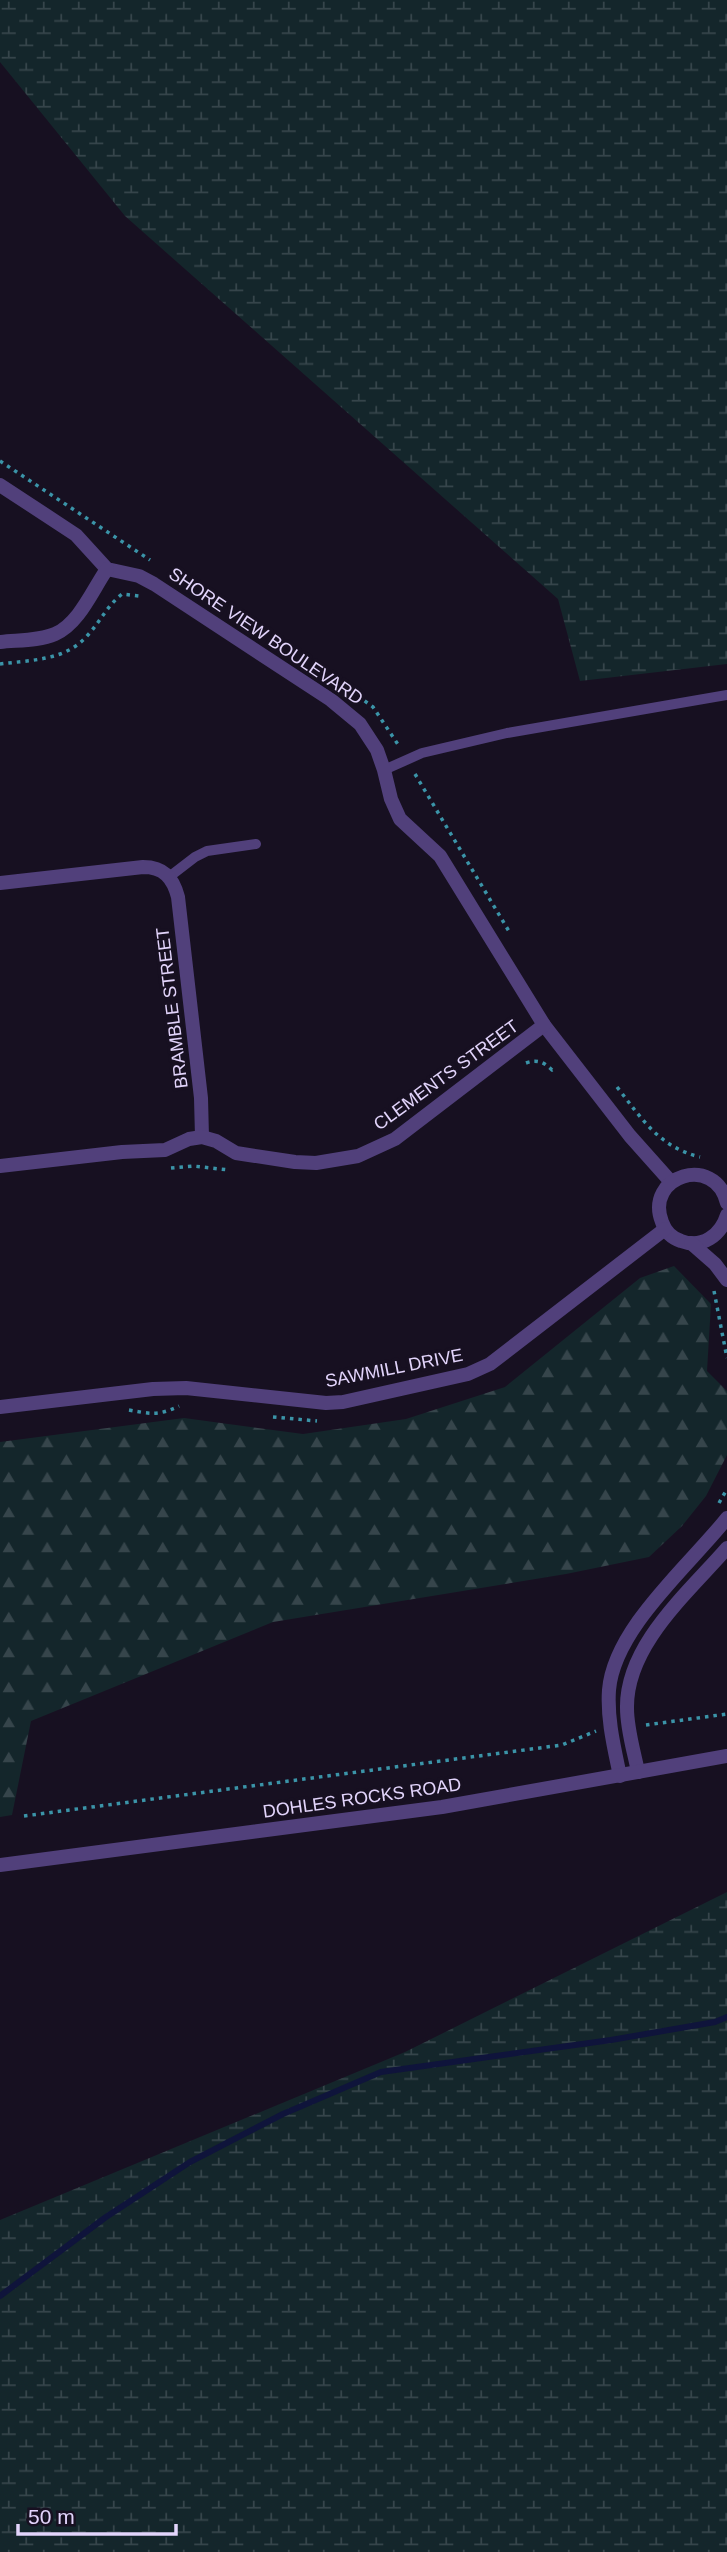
<svg xmlns="http://www.w3.org/2000/svg" width="727" height="2552" viewBox="0 0 727 2552" font-family="Arial,sans-serif">
<defs>
<pattern id="forest-firs" width="22" height="20" patternUnits="userSpaceOnUse" patternTransform="scale(1.75)"><rect width="22" height="20" fill="#14262b"/><path d="M5 1l3.5 6h-7zM16 11l3.5 6h-7z" fill="#36454b"/></pattern>
<pattern id="wetland-marsh" width="20" height="14" patternUnits="userSpaceOnUse" patternTransform="scale(1.75)"><rect width="20" height="14" fill="#14262b"/><path d="M1 5h8M5 5V1M11 12h8M15 12V8" fill="none" stroke="#36454b"/></pattern>
</defs>
<rect width="100%" height="100%" fill="#171021"/>
<path fill="url(#forest-firs)" d="M674,1266L711,1304L707,1371L727,1391V1455L706,1496L682,1526L649,1557L566,1574L273,1622L31,1721L12,1815L0,1817V1442L184,1418L303,1434L406,1419L505,1387L640,1278Z"/>
<g fill="url(#wetland-marsh)">
<path d="M0,0H727V664L580,681L558,599L125,216L0,62Z"/>
<path d="M727,1892V2552H0V2220L405,2052Z"/>
</g>
<g fill="none" stroke-linecap="round" stroke-linejoin="round">
<path stroke="#0f143b" stroke-width="6" d="M0,2296L106,2217L190,2162L283,2114L381,2072L611,2040L715,2022L727,2017"/>
<g stroke="#3b94a8" stroke-width="3.5" stroke-dasharray="3.5 5" stroke-linecap="butt">
<path d="M0,461L150,560"/>
<path d="M0,664C30,660 65,661 87,636C100,622 107,606 122,594L139,596"/>
<path d="M344,686L373,707L399,746"/>
<path d="M415,774L510,933"/>
<path d="M526,1063C537,1059 544,1062 552,1070L556,1067"/>
<path d="M617,1087C642,1119 659,1147 700,1157"/>
<path d="M171,1168L193,1166L229,1170"/>
<path d="M714,1291L727,1358"/>
<path d="M129,1410C151,1414 158,1416 179,1406"/>
<path d="M273,1417L317,1421"/>
<path d="M719,1503L727,1489"/>
<path d="M646,1725L727,1714"/>
<path d="M24,1816L562,1745L596,1731"/>
</g>
<g stroke="#51407b" stroke-width="10">
<path d="M384,770L422,753L507,733L727,695"/>
<path d="M169,877L195,857L207,851L256,844"/>
</g>
<g stroke="#51407b" stroke-width="14">
<path d="M0,485L76,535L107,569L139,576L154,584L331,700L360,724L377,750L384,770L391,799L400,819L440,856L544,1025L630,1136L671,1182"/>
<path d="M0,642C18,640 39,641 55,634C79,624 93,589 107,569"/>
<path d="M0,883L143,867C164,867 173,878 178,897L201,1098L202,1137"/>
<path d="M0,1166L122,1152L165,1150L189,1139L202,1137L216,1141L236,1153L295,1162L316,1163L358,1156L395,1139L544,1025"/>
<path d="M727,1203C715,1153 644,1176 662,1222C665,1231 672,1238 681,1241C702,1249 721,1235 727,1215"/>
<path d="M691,1243L715,1264L727,1280"/>
<path d="M0,1407L153,1389L186,1388L326,1403L343,1402L468,1374L490,1364L665,1229"/>
<path d="M638,1772C634,1751 627,1730 627,1708C626,1645 688,1593 727,1548"/>
<path d="M620,1776C614,1747 607,1719 609,1690C614,1628 690,1565 727,1518"/>
</g>
<path stroke="#51407b" stroke-width="14" d="M0,1865L442,1807L727,1756"/>
</g>
<g text-anchor="middle" dominant-baseline="central" stroke-width="7" stroke-linejoin="round" paint-order="stroke">
<g font-size="18" fill="#e2d4fb" stroke="#171021">
<text transform="translate(266 636) rotate(34)">SHORE VIEW BOULEVARD</text>
<text transform="translate(172 1008) rotate(-97)">BRAMBLE STREET</text>
<text transform="translate(446 1075) rotate(-36)">CLEMENTS STREET</text>
<text transform="translate(394 1368) rotate(-11)">SAWMILL DRIVE</text>
<text transform="translate(362 1798) rotate(-8)">DOHLES ROCKS ROAD</text>
</g>
</g>
<path d="M18 2524v10h158v-10" fill="none" stroke="#e2d4fb" stroke-width="3.5"/>
<text x="28" y="2524" font-size="21" fill="#e2d4fb" stroke="#171021" stroke-width="5" paint-order="stroke">50 m</text>
</svg>
